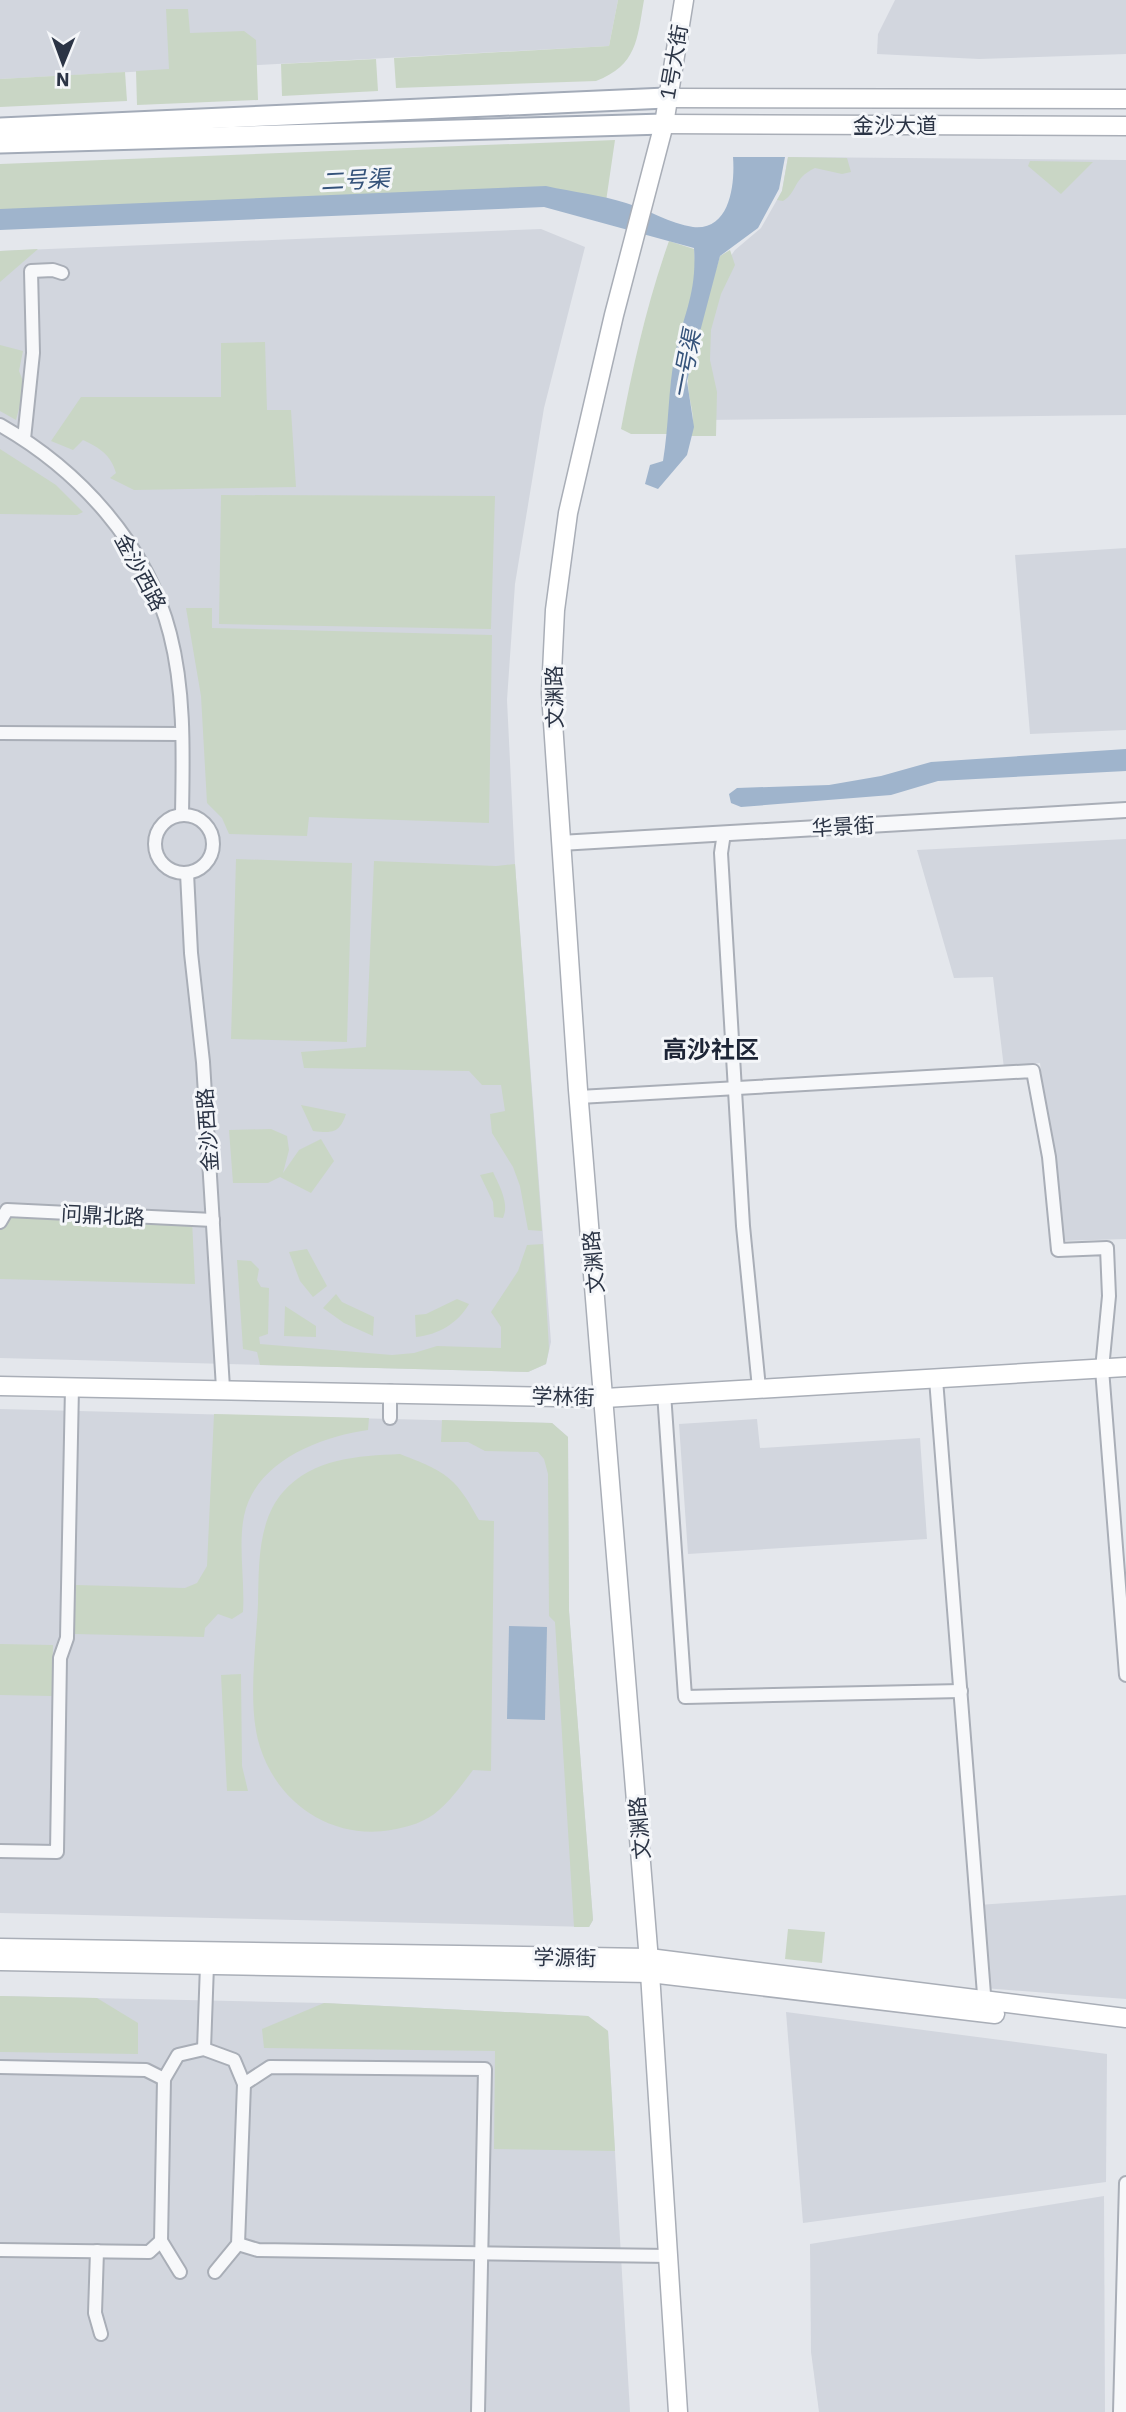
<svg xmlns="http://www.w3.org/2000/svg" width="1126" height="2412" viewBox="0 0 1126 2412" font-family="'IBM Plex Sans','Noto Sans SC',sans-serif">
<rect width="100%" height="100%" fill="#e4e7ec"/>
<g fill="#d2d6de">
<path d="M0,0H618L609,46L0,79Z"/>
<path d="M895,0H1126V54L979,59L877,54L878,34Z"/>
<path d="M788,157L1126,160V415L706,420L696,387L722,268L735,250L761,228L782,191Z"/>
<path d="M541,229L585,247L544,408L515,584L507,700L515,864L551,1342L546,1364L528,1372L0,1358V251Z"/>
<path d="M1126,548V730L1030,734L1015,555Z"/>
<path d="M1126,839V1239L1061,1241L1040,1063L1004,1068L993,977L954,978L917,850Z"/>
<path d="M0,1409L552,1423L568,1437L569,1611L593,1920L589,1927L0,1913Z"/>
<path d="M757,1419L760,1448L920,1438L927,1539L688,1554L679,1424Z"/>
<path d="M1126,1895V1999L984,1988L978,1905Z"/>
<path d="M0,1996L324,2003L588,2016L608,2031L630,2412H0Z"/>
<path d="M786,2012L1107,2054L1106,2182L803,2223Z"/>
<path d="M1104,2196L1105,2412H819L811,2352L810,2244Z"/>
</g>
<g fill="#c9d6c5">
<path d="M618,0H644C637,40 637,65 596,81L396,88L394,58L609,46Z"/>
<path d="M166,9H188L190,33L244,31L256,40L258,100L137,105L136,71L169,69Z"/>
<path d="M376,59L378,91L282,96L281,64Z"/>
<path d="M125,72L127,101L0,107V79Z"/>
<path d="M615,140L604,215L546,201L0,217V164Z"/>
<path d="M788,157L847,158L851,172L842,174L815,168C792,179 798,192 783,201L777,200L782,191Z"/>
<path d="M1030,161L1093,162L1061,194L1028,166Z"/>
<path d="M669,241L694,249L696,275L686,324L675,354L668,434H631L621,429C633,366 647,303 669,241Z"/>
<path d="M38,249L0,282V251Z"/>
<path d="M730,250L735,265L721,294L711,330L710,360L717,392L716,436H691C697,417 688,401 688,382C688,351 711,288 720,256Z"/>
<path d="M265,342L267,410H291L296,487L134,490L110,478L116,473C111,455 100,448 83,440L73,450L51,441L81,397H221V343Z"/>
<path d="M0,345L23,351L19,371L25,386L16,420L0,411Z"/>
<path d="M0,449L56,485L83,512L77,515L0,514Z"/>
<path d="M221,495L495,496L491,629L219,624Z"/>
<path d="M186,608H212V628L492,635L489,823L309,817L307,836L229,834L222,818L207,803L201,696Z"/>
<path d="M236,859L352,863L347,1042L231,1039Z"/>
<path d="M374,861L496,866L515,864L542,1231L528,1230L520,1186L513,1167L492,1133L490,1114L505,1111L501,1085H482L469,1071L304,1068L301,1052L366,1047Z"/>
<path d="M301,1105L346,1114C339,1134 332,1133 313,1131Z"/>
<path d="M271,1129L287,1136L289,1150L283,1173L299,1150L321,1139L334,1161L311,1193L280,1177L268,1183H233L229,1130Z"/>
<path d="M493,1172C499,1185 510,1204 503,1218L494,1217L493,1202L480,1175Z"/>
<path d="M7,1210L192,1220L195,1284L0,1279V1222Z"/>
<path d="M543,1244L549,1349L546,1364L528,1372L260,1365L257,1352L243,1349L237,1260L251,1261L259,1269L257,1280L261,1287L269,1288L268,1334L259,1337L260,1344L392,1355L414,1353L437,1346L501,1348V1327L491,1312L518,1271L527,1245Z"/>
<path d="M307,1249L327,1286L313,1297L300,1281L289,1252Z"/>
<path d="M336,1294L342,1302L374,1317L373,1336L344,1323L323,1308Z"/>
<path d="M457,1299L469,1304C458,1323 438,1335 416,1337L415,1315L426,1314Z"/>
<path d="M285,1306L316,1326V1337L284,1336Z"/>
<path d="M214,1414L369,1418L368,1430C319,1437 255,1462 244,1516C238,1546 245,1581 243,1612L232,1619L218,1614L205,1628L204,1637L74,1634L76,1585L185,1588L197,1583L207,1566Z"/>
<path d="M442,1420L552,1423L568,1437L569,1611L593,1920L589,1927H574L555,1622L549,1616L548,1474L544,1459L538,1452L485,1451L468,1442H441Z"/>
<path d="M400,1454C446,1472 455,1476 479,1520L494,1521L491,1771L473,1770C463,1783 452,1799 439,1810C426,1822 408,1827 391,1830C332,1840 278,1804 260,1747C247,1707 256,1647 258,1604C259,1567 257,1522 283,1492C313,1458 358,1456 400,1454Z"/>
<path d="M0,1644L53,1645L52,1696L0,1695Z"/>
<path d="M241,1674L242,1766L248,1791H227L221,1675Z"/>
<path d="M788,1929L825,1932L822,1963L785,1959Z"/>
<path d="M0,1996L97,1998L138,2023V2054L0,2052Z"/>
<path d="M324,2003L588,2016L608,2031L615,2151L494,2149L495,2051L264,2048L262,2029Z"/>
</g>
<g fill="#9fb4cc">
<path d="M733,157H785L779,189L758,228L720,256L687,381L694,427L687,455L658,489L645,484L650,465L663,461C669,426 668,389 675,354C684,313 697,293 694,248L544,207L0,230V209L546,186C573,192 601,195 626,203C648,209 670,224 693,227C731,231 735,182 733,157Z"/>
<path d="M1126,749V771L938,781L891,795L741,807L731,803L729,794L737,788L829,785L881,776L931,762Z"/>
<path d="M509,1626L547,1627L545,1720L507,1719Z"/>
</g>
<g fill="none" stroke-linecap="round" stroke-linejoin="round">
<defs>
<g id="minor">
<path d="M0,425C79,470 147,544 170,634C185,692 183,755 182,814"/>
<path d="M24,439L33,353L31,271L53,270L62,273"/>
<path d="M0,733L182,734"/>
<circle cx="184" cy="844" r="29"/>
<path d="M724,833L721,853L743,1226L759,1388"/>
<path d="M187,873L191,953L203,1062L223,1388"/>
<path d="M579,1097L1033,1071L1049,1157L1058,1250L1107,1248L1109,1296L1102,1369L1126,1675"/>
<path d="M0,1222L7,1210L213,1220"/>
<path d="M936,1379L985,2007"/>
<path d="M664,1393L685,1697L961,1691"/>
<path d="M390,1418V1391"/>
<path d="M0,1851L57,1852L60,1658L67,1638L72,1387"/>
<path d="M204,2049L207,1965"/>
<path d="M0,2067L146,2070L164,2079"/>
<path d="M244,2084L270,2067L485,2069L478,2412"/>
<path d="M238,2244L258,2250L669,2256"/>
<path d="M0,2250L149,2252L161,2241"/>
<path d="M97,2251L95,2313L101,2334"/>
<path d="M180,2272L161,2241L164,2079L178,2055L204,2049L234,2060L244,2084L238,2244L215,2272"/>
<path d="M1120,2412L1126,2183"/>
</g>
<path id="tertiary" d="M560,843L1126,810"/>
<g id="secondary">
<path d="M666,98L1126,99"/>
<path d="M664,124L1126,126"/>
<path d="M0,1386L605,1398L1126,1367"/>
<path d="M0,1948L649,1958L1126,2018"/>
<path d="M0,1961L650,1973L995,2014"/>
<path d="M678,2412L650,1973L578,1090L551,693L555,610L568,513L614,315L664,124L684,0"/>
</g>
<g id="primary">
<path d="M0,128L666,98"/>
<path d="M0,143L664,124"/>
</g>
</defs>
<use href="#minor" stroke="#a9aeb7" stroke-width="16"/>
<use href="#tertiary" stroke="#a9aeb7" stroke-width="18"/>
<use href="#secondary" stroke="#a9aeb7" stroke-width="21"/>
<use href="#primary" stroke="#a3abb8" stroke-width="23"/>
<use href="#minor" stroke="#f7f8fa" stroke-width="12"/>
<use href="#tertiary" stroke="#f7f8fa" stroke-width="14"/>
<use href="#secondary" stroke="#fff" stroke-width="18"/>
<use href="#primary" stroke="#fff" stroke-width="19"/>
</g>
<g text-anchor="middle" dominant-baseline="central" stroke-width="6" stroke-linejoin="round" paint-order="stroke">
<g font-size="21" fill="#2b3445" stroke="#f4f6f9">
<text transform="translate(673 62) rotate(-80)">1号大街</text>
<text x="895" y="125">金沙大道</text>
<text transform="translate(141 572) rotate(62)">金沙西路</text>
<text transform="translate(554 697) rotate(-91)">文渊路</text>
<text transform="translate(843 826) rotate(-3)">华景街</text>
<text transform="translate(207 1130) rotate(-94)">金沙西路</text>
<text transform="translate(103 1215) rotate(3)">问鼎北路</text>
<text transform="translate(593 1262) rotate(-95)">文渊路</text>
<text transform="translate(563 1396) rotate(2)">学林街</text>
<text transform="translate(639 1828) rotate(-95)">文渊路</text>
<text transform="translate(565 1957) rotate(1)">学源街</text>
</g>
<g font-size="23" font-style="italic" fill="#34527a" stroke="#f4f6f9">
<text transform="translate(355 179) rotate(-3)">二号渠</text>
<text transform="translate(685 364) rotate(-79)">一号渠</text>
</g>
<g font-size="24" font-weight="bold" fill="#1d2536" stroke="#f4f6f9">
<text x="711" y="1049">高沙社区</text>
</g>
</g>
<g transform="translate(63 63) rotate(181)" stroke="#f4f6f9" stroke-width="5" paint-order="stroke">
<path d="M0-5L12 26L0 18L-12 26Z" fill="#2b3445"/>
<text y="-10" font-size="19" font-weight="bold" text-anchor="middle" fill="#2b3445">N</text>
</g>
</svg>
